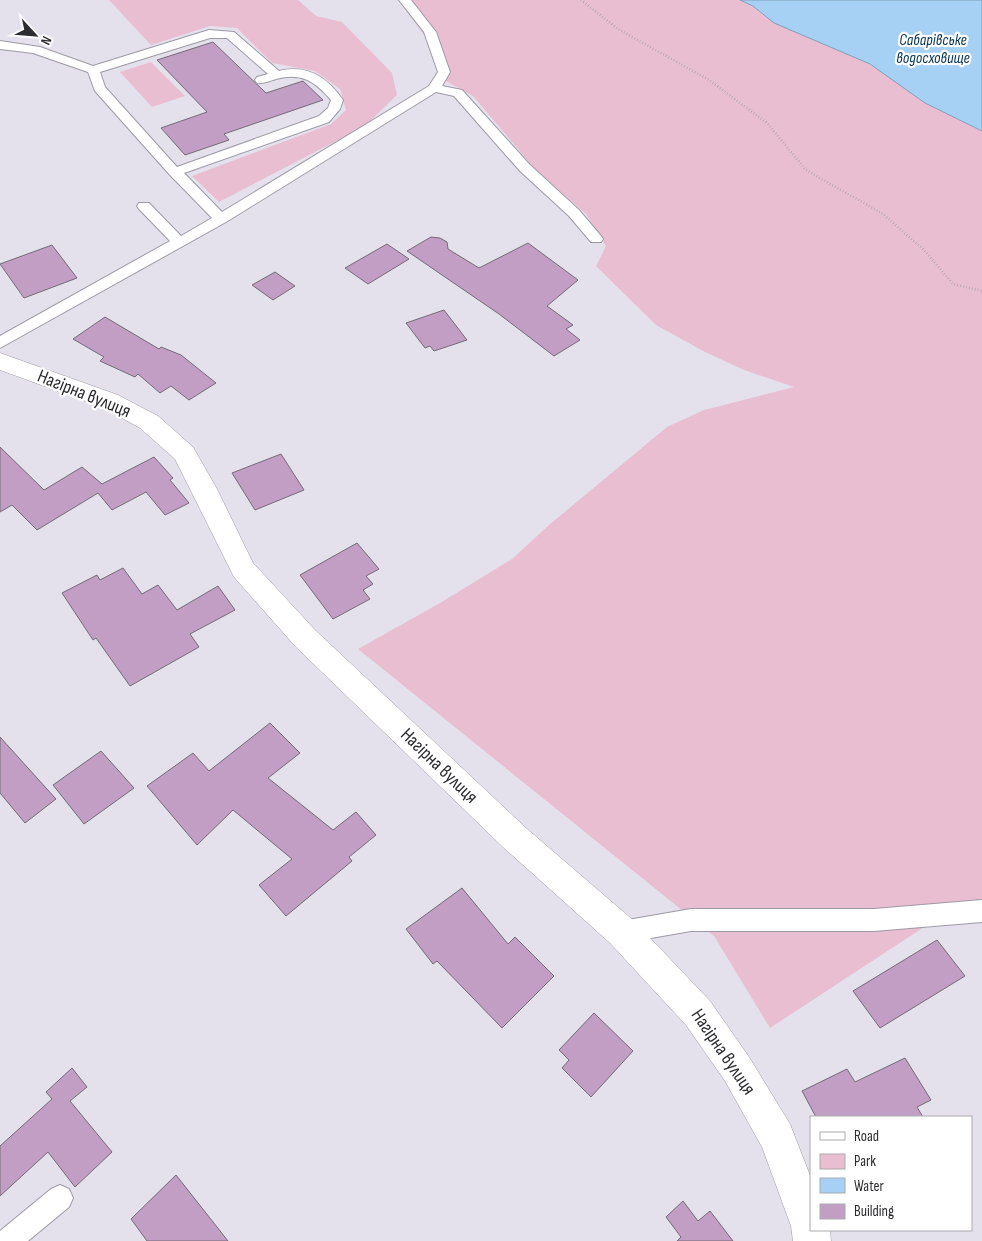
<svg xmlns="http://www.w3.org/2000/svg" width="982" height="1241" viewBox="0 0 982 1241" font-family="'Sofia Sans Condensed',sans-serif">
<rect width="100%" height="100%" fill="#e4e1ed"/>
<g fill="#e9bed1">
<path d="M109,0H298L316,16L342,22L392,73L397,95L365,126L219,202L192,176L331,124L346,110L340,89L315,71L272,63L237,28L210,26L151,45Z"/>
<path d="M398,0H740L753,6L766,17L858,58L881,71L925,103L982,131V911L944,914L770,1028L714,936L358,649L440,603L512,559L549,525L667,427L704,410L794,387L744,370L705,352L656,325L596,266L606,246L586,214L534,168L473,96L440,78L427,39Z"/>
<path d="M151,62L185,96L152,107L120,72Z"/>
</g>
<path fill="#a7d0f5" stroke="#829fba" d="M740,0H982V131L925,103L870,64L774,23L753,6Z"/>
<g fill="#c29ec5" stroke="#736c74">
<path d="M213,42L266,93L303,81L323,100L224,134L229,140L185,155L161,128L207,112L157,60Z"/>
<path d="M431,237L440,238L447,242L448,249L479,268L528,243L578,280L547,306L573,325L566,329L580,340L554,356L499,314L407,251Z"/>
<path d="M387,244L409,259L368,284L345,268Z"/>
<path d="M52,245L77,278L24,298L0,264Z"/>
<path d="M275,272L295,286L273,300L252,285Z"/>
<path d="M444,310L467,340L434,351L430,346L425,348L406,323Z"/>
<path d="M105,317L159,349L161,347L181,355L216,383L189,400L171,386L160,393L138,374L135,377L100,361L104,357L73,339Z"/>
<path d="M0,447L44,490L82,467L102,484L154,457L173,478L170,480L189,503L165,515L146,492L112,510L98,493L37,530L12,505L0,512Z"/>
<path d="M281,454L304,490L255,510L232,473Z"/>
<path d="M357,543L379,569L366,576L373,584L363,590L370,599L333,619L300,575Z"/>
<path d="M123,568L142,594L158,585L177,610L218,586L235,610L190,634L199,647L130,686L96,638L93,640L62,593L97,575L100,580Z"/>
<path d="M270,723L300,753L268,778L333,830L356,812L376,835L349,857L352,861L286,916L259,885L292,859L233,810L197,845L147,786L193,753L209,771Z"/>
<path d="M0,737L56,799L25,823L0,793Z"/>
<path d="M101,751L134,788L84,824L53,785Z"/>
<path d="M462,888L508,944L515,937L554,976L502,1028L437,961L433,964L406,929Z"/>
<path d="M937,940L965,976L880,1028L853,991Z"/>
<path d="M594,1013L633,1051L591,1097L562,1068L569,1060L559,1050Z"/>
<path d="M905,1058L931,1100L917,1107L923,1117H816L802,1091L847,1069L855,1082Z"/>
<path d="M72,1068L87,1087L70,1101L112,1152L75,1187L48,1152L0,1196V1146L52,1099L46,1092Z"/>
<path d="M176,1175L228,1241H147L131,1219Z"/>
<path d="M683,1201L698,1221L710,1211L733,1241H677L681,1237L666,1217Z"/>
</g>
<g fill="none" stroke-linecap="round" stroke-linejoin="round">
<defs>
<g id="service">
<path d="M399,0H411L436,32L450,72L442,86L462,90L530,165L579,210L601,236L603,239L601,242H591L569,216L520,171L454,96L436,92L226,222L0,348V336L170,241L139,209L137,206L139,203H149L181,236L212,218L170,175L95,91L88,72L33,53L0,49V41L40,47L93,66L209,30L234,32L279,71C307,64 327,77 343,100L340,109L329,122L184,173L222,212L429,86L438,72L424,32ZM210,38H227L268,74L257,77L255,80L257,83C263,84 269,81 276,79C301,72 315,81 331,100L328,108L319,116L177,167L105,87L100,72Z"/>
<path d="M982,900V922L874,931H691L622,943L614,940L611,932L614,924L622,921L691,909H874Z"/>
<path d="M60,1185L69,1189L73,1198L69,1207L28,1241H0V1231L51,1189Z"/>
</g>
<path id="minor" d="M0,353L118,395L158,416L193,447L217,489L253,563L315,630L526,828L634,921L710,1001L749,1057L790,1124L811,1178V1230H830L831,1241H793L791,1226L762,1147L725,1081L686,1025L610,943L504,848L295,646L234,577L175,459L140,428L102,407L0,370Z"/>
</defs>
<use href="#service" stroke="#9d9aa5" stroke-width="2"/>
<use href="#minor" stroke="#9d9aa5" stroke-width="1"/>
<path stroke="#9997a0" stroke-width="2.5" stroke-dasharray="0.5 2.5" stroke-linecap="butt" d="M581,0L618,29L709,80L767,123L806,170L883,214L924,250L953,284L982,291"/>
<use href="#service" fill="#fff" fill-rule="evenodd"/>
<use href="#minor" fill="#fff" fill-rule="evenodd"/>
</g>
<g text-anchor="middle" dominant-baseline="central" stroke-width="4.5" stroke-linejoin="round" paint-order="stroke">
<g font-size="16" font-style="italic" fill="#023355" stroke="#fff">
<text x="933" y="40">Сабарівське<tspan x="933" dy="18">водосховище</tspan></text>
</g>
<g font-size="19" fill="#2d2c30" stroke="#fff">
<text transform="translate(84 394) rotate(22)">Нагірна вулиця</text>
<text transform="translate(439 766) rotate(44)">Нагірна вулиця</text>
<text transform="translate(723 1052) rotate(56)">Нагірна вулиця</text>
</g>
</g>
<rect x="810" y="1116" width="162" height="115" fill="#ffffff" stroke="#ababac"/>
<rect x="820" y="1132" width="25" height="8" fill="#ffffff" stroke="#ababac"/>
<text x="854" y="1141" font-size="15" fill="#2d2c30">Road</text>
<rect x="820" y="1154" width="25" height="15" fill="#e9bed1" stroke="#ababac"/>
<text x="854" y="1166" font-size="15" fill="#2d2c30">Park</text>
<rect x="820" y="1178" width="25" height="15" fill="#a7d0f5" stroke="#ababac"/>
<text x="854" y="1191" font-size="15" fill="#2d2c30">Water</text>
<rect x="820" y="1204" width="25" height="15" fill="#c29ec5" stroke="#ababac"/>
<text x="854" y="1216" font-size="15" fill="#2d2c30">Building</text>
<g transform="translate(35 35) rotate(116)" stroke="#ffffff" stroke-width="4" paint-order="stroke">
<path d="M0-4L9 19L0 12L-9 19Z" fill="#2d2c30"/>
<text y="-8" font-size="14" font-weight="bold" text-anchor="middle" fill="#2d2c30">N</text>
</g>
</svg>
